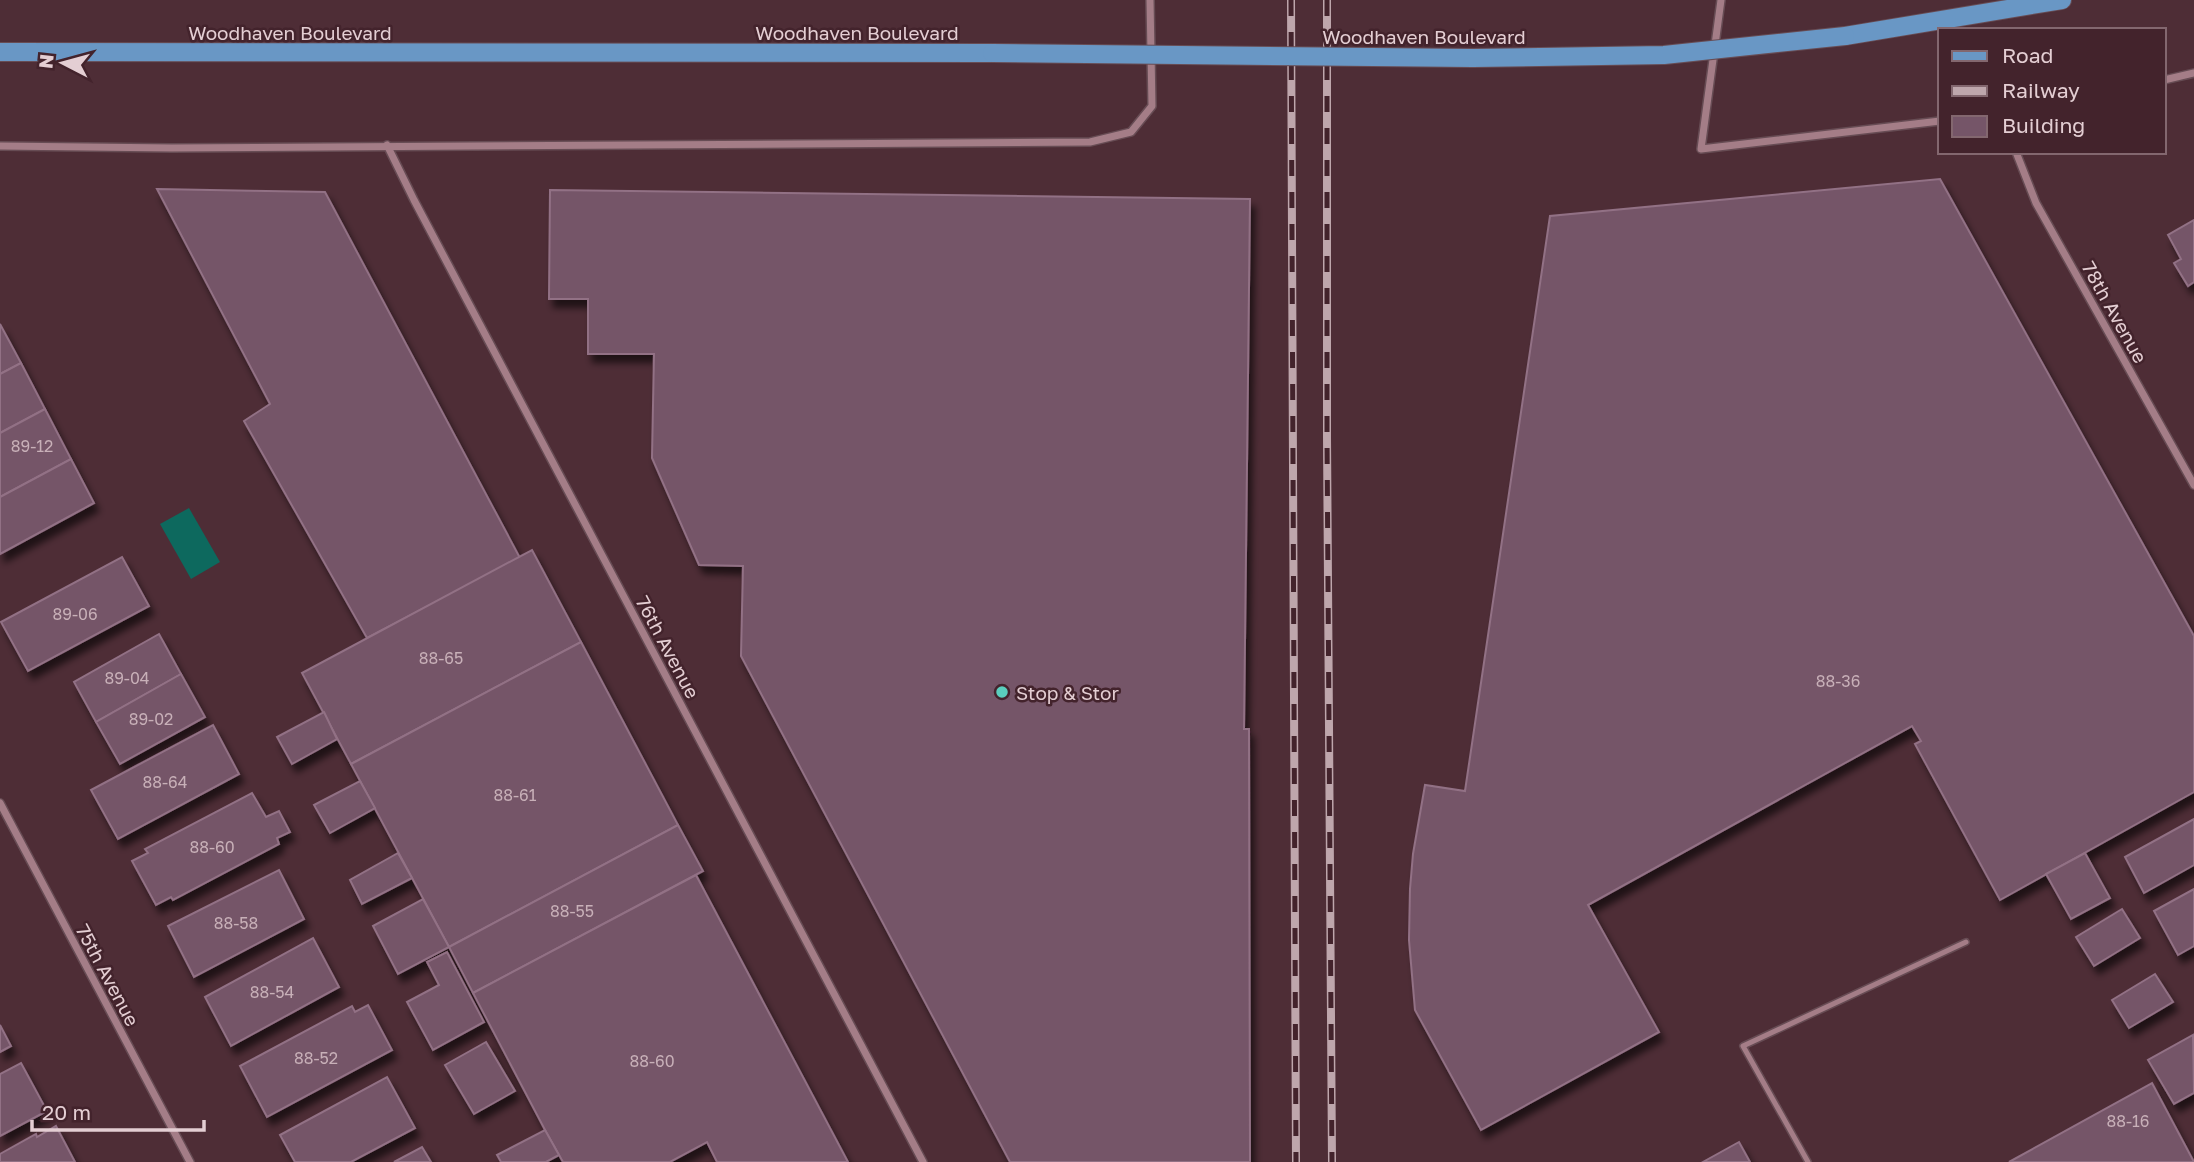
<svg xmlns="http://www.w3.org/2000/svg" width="2194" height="1162" viewBox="0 0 2194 1162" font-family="'Golos Text',sans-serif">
<defs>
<filter id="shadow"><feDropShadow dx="4.5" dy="8" stdDeviation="3.5" flood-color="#0009"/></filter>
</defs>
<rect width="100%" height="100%" fill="#4e2d36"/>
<path fill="#0d695e" d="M189,508L220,562L191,579L160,524Z"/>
<g fill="#755568" stroke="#927185" stroke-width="2" filter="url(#shadow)">
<path d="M1940,179L2194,636V792L2000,900L1915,744L1921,741L1912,726L1588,905L1659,1032L1481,1130L1415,1010L1409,940L1410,889L1413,854L1425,785L1465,791L1550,216Z"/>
<path d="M157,189L325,192L520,558L367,638L244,421L270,404Z"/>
<path d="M550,190L1250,199L1244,729H1249L1250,1162H1010L741,656L743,566L699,565L652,458L654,354H588V299H549Z"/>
<path d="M2194,220V282L2188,286L2174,263L2181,259L2168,235Z"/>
<path d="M0,324L21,363L0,374Z"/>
<path d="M21,363L45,409L0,433V374Z"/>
<path d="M45,409L71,459L0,497V433Z"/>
<path d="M71,459L94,503L0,554V497Z"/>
<path d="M532,550L581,642L351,764L302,673Z"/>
<path d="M122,557L149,606L28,671L1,622Z"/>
<path d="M159,634L181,674L96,722L74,682Z"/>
<path d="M581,642L678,825L449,947L351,764Z"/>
<path d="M181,674L205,717L120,764L96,722Z"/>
<path d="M324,712L337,739L292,764L277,737Z"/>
<path d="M213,725L239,774L118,839L91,790Z"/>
<path d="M360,781L375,808L330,833L314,805Z"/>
<path d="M252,793L266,817L279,811L290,832L277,838L279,844L173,900L171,897L156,905L132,861L148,853L145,849Z"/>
<path d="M2194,819V865L2144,893L2125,857Z"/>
<path d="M678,825L703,871L473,993L449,947Z"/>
<path d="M398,853L412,878L362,904L350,880Z"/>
<path d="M2085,853L2110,898L2071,919L2046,874Z"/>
<path d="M279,870L304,919L194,977L168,926Z"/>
<path d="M696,875L848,1162H717L707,1142L670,1162H563L545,1130L473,993Z"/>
<path d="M2194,889V946L2178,955L2154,911Z"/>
<path d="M423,899L449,947L398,974L373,926Z"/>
<path d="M2122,909L2140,938L2094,966L2076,937Z"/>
<path d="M313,938L339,987L231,1046L205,997Z"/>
<path d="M447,952L484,1022L433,1050L407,1002L439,985L427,962Z"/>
<path d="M2155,974L2173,1002L2129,1028L2112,1000Z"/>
<path d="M368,1005L392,1050L267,1117L240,1066L352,1006L355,1012Z"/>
<path d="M0,1025L11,1046L0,1052Z"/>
<path d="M2193,1035L2194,1093L2174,1104L2148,1060Z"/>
<path d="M486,1042L515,1091L474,1114L445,1065Z"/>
<path d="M21,1063L47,1111L0,1136V1074Z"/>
<path d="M387,1077L415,1128L351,1162H295L280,1135Z"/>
<path d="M2152,1083L2194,1162H2009Z"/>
<path d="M56,1126L75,1162H0V1154L36,1134L37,1137Z"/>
<path d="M545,1130L559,1155L546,1162H501L497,1155Z"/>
<path d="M1739,1142L1750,1162H1703Z"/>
<path d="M422,1147L431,1162H394Z"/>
</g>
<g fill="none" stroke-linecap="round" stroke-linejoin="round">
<defs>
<path id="service" d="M1808,1162L1743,1046L1966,942"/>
<g id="minor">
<path d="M1721,0L1701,149L1940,121"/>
<path d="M2164,80L2194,73"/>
<path d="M387,145L414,200L923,1162"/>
<path d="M0,146L172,148L1090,142L1131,132L1152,106L1150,0"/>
<path d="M2016,152L2036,203L2194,485"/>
<path d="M0,803L190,1162"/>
</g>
<g id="primary">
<path d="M1845,36L2062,0"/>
<path d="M0,52L992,53"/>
</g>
</defs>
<use href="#service" stroke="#674c54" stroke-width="8"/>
<use href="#minor" stroke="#674c54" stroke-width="10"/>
<use href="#primary" stroke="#674c54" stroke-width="20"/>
<use href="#service" stroke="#a47d87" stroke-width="5"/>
<use href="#minor" stroke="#a47d87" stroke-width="7"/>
<use href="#primary" stroke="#6997c5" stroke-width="18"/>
<defs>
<g id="rail">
<path d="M1291,0L1296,1162"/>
<path d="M1327,0V437L1332,1162"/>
</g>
</defs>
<use href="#rail" stroke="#bea6ac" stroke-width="8"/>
<use href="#rail" stroke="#43232c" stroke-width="5" stroke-dasharray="16" stroke-linecap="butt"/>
<defs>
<path id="primary-bridge" d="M992,53L1473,58L1664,55L1845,36"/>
</defs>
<use href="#primary-bridge" stroke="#674c54" stroke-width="20" stroke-linecap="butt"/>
<use href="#primary-bridge" stroke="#6997c5" stroke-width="18"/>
</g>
<circle fill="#5acebd" stroke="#43232c" stroke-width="2.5" cx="1002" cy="692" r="7"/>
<g text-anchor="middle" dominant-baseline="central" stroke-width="5" stroke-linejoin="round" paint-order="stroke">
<g font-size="16" fill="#c8b0b8">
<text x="32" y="446">89-12</text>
<text x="75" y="614">89-06</text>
<text x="441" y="658">88-65</text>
<text x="127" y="678">89-04</text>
<text x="1838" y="681">88-36</text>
<text x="151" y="719">89-02</text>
<text x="165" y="782">88-64</text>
<text x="515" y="795">88-61</text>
<text x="212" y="847">88-60</text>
<text x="572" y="911">88-55</text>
<text x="236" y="923">88-58</text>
<text x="272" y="992">88-54</text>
<text x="316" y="1058">88-52</text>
<text x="652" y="1061">88-60</text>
<text x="2128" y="1121">88-16</text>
</g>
<g font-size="19" fill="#e4ced3" stroke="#43232c">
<text x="290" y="32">Woodhaven Boulevard</text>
<text x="857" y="32">Woodhaven Boulevard</text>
<text x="1424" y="36">Woodhaven Boulevard</text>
<text transform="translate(2115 312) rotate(61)">78th Avenue</text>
<text transform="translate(668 647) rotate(62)">76th Avenue</text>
<text transform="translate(108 975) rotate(62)">75th Avenue</text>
</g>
<g font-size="19" fill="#e4ced3" stroke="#43232c" text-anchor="start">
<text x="1016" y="692">Stop &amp; Stor</text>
</g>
</g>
<rect x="1938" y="28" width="228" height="126" fill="#43232c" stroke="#83676f" stroke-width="2"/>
<rect x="1952" y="51" width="35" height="10" fill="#6997c5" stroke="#83676f" stroke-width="2"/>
<text x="2002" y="63" font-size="21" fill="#e4ced3">Road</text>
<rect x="1952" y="86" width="35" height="10" fill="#bea6ac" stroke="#83676f" stroke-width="2"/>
<text x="2002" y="98" font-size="21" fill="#e4ced3">Railway</text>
<rect x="1952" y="116" width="35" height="21" fill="#755568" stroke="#83676f" stroke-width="2"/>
<text x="2002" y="133" font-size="21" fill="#e4ced3">Building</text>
<g transform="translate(63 63) rotate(276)" stroke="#43232c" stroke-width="5" paint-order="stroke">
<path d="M0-5L12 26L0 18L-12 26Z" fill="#e4ced3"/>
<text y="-10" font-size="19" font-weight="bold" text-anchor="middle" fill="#e4ced3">N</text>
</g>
<path d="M32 1120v10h172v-10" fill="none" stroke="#e4ced3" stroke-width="3.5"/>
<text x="42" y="1120" font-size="21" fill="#e4ced3" stroke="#43232c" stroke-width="5" paint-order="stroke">20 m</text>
</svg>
